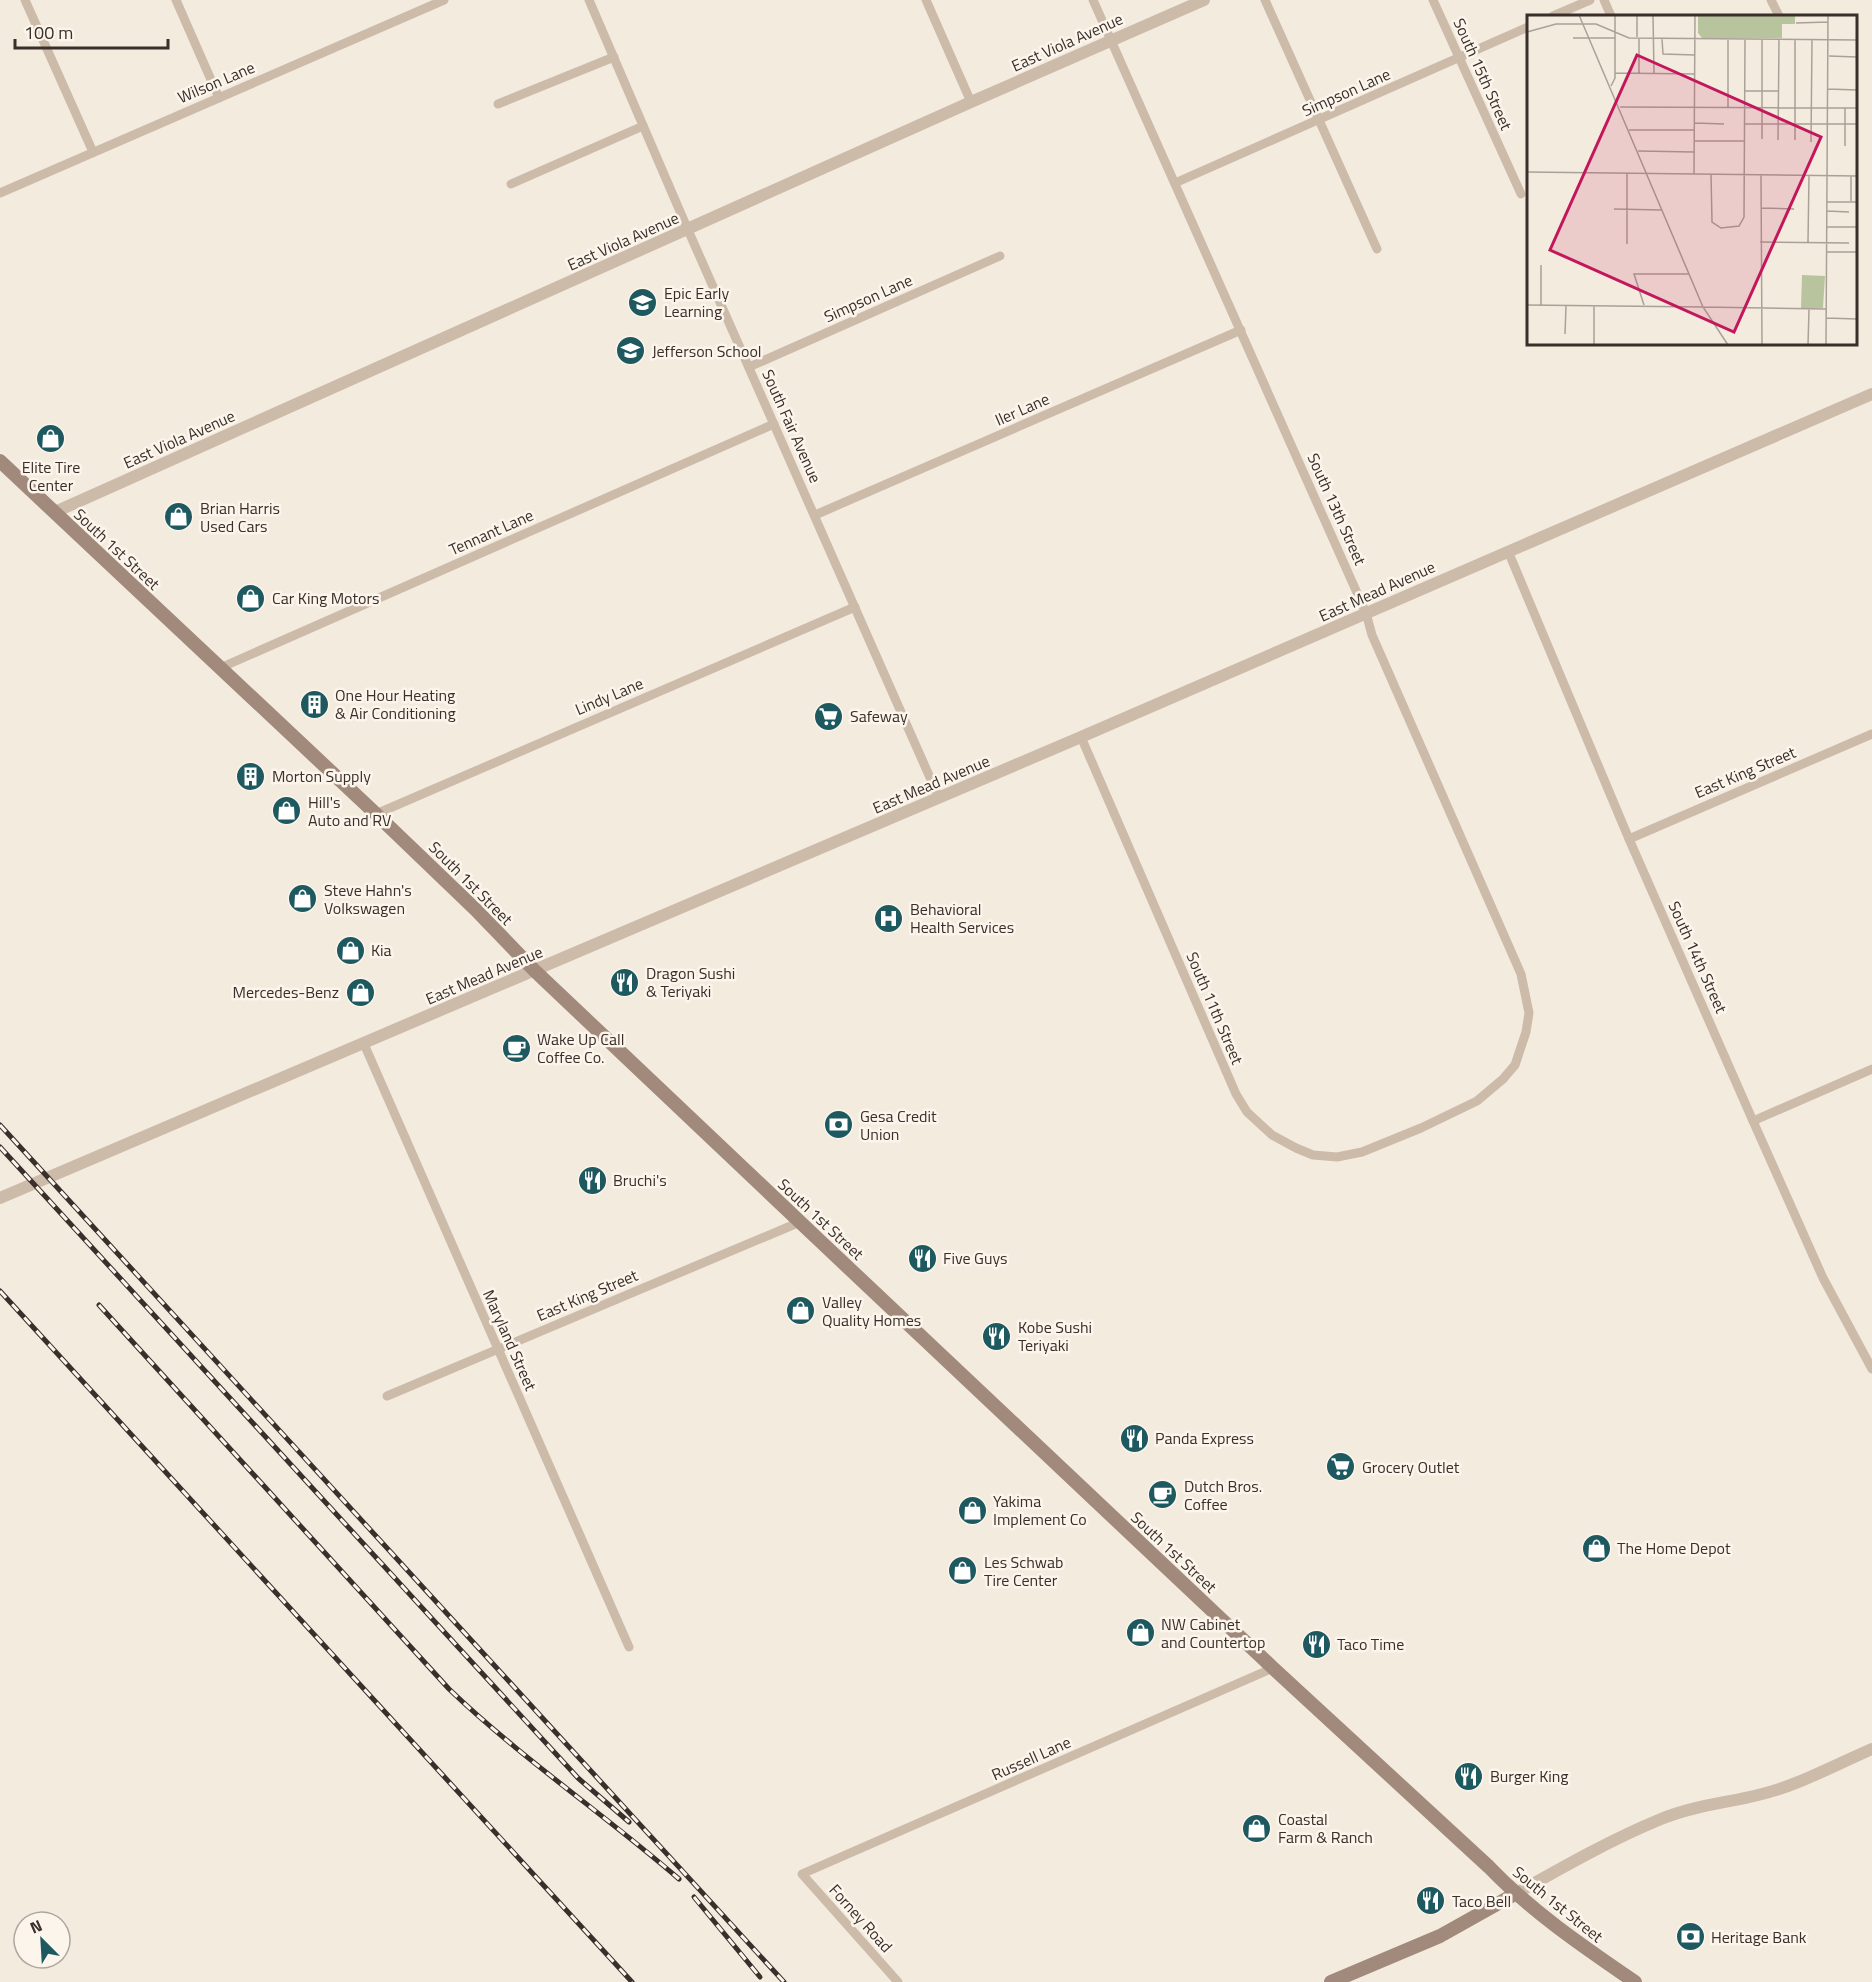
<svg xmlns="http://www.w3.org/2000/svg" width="1872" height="1982" viewBox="0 0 1872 1982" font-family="'Titillium Web',sans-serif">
<rect width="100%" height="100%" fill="#f4ebdf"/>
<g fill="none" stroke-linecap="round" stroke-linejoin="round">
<g stroke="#cdbbaa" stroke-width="9">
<path d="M25,0L93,152"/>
<path d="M176,0L219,98"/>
<path d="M589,0L688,230L939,798"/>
<path d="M926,0L971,102"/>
<path d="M1265,0L1377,249"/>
<path d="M1433,0L1521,194"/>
<path d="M1604,0L1611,16"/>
<path d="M1771,0L1779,16"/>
<path d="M1553,16L1590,0"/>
<path d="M498,104L614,57"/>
<path d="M1175,183L1528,27"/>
<path d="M511,184L643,126"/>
<path d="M0,193L444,0"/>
<path d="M749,367L1000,256"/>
<path d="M815,515L1241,330"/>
<path d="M1508,551L1629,839L1753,1121L1823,1278L1872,1369"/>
<path d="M220,668L774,424"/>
<path d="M1081,737L1236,1094L1247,1112L1272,1135L1296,1148L1313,1155L1337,1157L1362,1152L1421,1128L1477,1101L1503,1079L1515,1065L1526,1032L1529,1013L1521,974L1372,635L1366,613L1093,0"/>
<path d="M376,814L855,607"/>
<path d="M1629,839L1872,734"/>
<path d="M364,1044L629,1647"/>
<path d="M1753,1121L1872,1069"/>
<path d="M387,1396L800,1222"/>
<path d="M898,1982L802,1874L1273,1668"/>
</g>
<g stroke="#cdbbaa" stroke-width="12">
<path d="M55,512L971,102L1204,0"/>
<path d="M0,1198L1081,737L1872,394"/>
<path d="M1515,1894C1563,1867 1610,1840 1661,1819C1692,1806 1726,1803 1758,1795C1797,1786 1835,1765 1872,1749"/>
</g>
<g stroke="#a18a7b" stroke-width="14">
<path d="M0,461L376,814L475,909L535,971L819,1240L1273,1668L1489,1867C1532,1912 1584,1947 1635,1982"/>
<path d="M1331,1982L1440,1936L1515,1894"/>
</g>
<defs>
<g id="rail">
<path d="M0,1125L784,1982"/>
<path d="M0,1147L578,1778L629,1822"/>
<path d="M0,1291L632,1982"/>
<path d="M99,1305L449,1689C521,1758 604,1814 679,1879"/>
<path d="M694,1897L760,1977"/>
</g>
</defs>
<use href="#rail" stroke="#3a2f2a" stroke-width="5"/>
<use href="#rail" stroke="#fbf5ec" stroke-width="3" stroke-dasharray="9" stroke-linecap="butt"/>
</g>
<defs>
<symbol id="school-disc" viewBox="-11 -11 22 22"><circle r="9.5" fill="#1d595f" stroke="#fbf5ec"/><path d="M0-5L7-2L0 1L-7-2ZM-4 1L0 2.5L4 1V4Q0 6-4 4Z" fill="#fff"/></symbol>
<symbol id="shop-disc" viewBox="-11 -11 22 22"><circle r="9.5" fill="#1d595f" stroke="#fbf5ec"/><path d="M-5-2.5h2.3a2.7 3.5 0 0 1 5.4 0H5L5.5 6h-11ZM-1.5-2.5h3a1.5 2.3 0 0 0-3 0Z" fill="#fff"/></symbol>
<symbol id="building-disc" viewBox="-11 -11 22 22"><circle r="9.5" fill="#1d595f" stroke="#fbf5ec"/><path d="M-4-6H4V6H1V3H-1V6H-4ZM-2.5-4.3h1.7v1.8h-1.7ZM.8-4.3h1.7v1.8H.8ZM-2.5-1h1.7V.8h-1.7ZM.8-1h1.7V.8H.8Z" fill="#fff"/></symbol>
<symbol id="supermarket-disc" viewBox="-11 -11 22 22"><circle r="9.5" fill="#1d595f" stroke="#fbf5ec"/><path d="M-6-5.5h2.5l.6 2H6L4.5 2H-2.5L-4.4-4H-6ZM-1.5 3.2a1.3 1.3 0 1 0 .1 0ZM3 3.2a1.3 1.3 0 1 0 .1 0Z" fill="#fff"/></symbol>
<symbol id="hospital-disc" viewBox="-11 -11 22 22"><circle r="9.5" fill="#1d595f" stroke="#fbf5ec"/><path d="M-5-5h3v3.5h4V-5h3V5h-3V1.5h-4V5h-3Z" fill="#fff"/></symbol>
<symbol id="restaurant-disc" viewBox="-11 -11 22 22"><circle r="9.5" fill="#1d595f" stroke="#fbf5ec"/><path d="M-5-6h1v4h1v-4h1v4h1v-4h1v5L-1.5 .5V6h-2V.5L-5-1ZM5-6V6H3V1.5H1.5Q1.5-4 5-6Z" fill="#fff"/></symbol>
<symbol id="cafe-disc" viewBox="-11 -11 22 22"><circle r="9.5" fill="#1d595f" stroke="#fbf5ec"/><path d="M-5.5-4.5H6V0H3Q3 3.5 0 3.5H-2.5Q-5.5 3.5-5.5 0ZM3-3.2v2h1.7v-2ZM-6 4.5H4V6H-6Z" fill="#fff"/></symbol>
<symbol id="bank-disc" viewBox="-11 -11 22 22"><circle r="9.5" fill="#1d595f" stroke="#fbf5ec"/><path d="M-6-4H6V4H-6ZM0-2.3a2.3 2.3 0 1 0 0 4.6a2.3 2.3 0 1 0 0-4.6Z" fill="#fff"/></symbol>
</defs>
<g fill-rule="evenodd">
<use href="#school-disc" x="626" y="286" width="33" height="33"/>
<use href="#school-disc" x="614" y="334" width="33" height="33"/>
<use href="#shop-disc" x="34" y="422" width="33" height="33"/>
<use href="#shop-disc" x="162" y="500" width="33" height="33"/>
<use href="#shop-disc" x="234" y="582" width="33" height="33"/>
<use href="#building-disc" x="298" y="688" width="33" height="33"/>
<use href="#supermarket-disc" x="812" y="700" width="33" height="33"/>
<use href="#building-disc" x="234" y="760" width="33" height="33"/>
<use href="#shop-disc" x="270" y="794" width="33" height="33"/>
<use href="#shop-disc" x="286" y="882" width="33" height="33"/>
<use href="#hospital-disc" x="872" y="902" width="33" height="33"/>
<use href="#shop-disc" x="334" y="934" width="33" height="33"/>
<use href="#restaurant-disc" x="608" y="966" width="33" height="33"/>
<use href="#shop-disc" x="344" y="976" width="33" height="33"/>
<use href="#cafe-disc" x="500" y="1032" width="33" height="33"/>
<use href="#bank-disc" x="822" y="1108" width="33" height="33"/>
<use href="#restaurant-disc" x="576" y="1164" width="33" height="33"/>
<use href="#restaurant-disc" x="906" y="1242" width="33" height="33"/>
<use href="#shop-disc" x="784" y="1294" width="33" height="33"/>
<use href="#restaurant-disc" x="980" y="1320" width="33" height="33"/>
<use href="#restaurant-disc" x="1118" y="1422" width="33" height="33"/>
<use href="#supermarket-disc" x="1324" y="1450" width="33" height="33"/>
<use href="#cafe-disc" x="1146" y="1478" width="33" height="33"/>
<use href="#shop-disc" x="956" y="1494" width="33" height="33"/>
<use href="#shop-disc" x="1580" y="1532" width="33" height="33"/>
<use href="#shop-disc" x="946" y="1554" width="33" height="33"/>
<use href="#shop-disc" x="1124" y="1616" width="33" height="33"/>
<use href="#restaurant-disc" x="1300" y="1628" width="33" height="33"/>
<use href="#restaurant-disc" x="1452" y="1760" width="33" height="33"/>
<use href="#shop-disc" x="1240" y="1812" width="33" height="33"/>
<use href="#restaurant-disc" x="1414" y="1884" width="33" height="33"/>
<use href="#bank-disc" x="1674" y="1920" width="33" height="33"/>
</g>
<g text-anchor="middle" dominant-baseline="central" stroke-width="5" stroke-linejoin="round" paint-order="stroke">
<g font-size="16" fill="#3a2f2a" stroke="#fbf5ec">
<text transform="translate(1067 42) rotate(-24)">East Viola Avenue</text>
<text transform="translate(1483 74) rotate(66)">South 15th Street</text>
<text transform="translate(216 82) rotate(-23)">Wilson Lane</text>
<text transform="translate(1346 92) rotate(-24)">Simpson Lane</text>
<text transform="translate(623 241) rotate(-24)">East Viola Avenue</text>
<text transform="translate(868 298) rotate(-24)">Simpson Lane</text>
<text transform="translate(1022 409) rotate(-24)">Iler Lane</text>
<text transform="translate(792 426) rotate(66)">South Fair Avenue</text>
<text transform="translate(179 439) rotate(-24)">East Viola Avenue</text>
<text transform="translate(1337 509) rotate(66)">South 13th Street</text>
<text transform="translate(491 532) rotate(-24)">Tennant Lane</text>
<text transform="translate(117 549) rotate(43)">South 1st Street</text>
<text transform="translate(1377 591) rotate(-24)">East Mead Avenue</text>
<text transform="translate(609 696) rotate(-23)">Lindy Lane</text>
<text transform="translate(1745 772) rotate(-23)">East King Street</text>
<text transform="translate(931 784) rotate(-23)">East Mead Avenue</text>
<text transform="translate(471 883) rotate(45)">South 1st Street</text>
<text transform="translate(1698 957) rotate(66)">South 14th Street</text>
<text transform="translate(484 975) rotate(-23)">East Mead Avenue</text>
<text transform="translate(1215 1008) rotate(67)">South 11th Street</text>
<text transform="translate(821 1219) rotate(43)">South 1st Street</text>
<text transform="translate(587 1295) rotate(-23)">East King Street</text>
<text transform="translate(510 1340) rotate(66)">Maryland Street</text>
<text transform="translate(1174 1552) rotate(43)">South 1st Street</text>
<text transform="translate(1031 1758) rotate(-24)">Russell Lane</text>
<text transform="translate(1558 1904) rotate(39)">South 1st Street</text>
<text transform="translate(861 1918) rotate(48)">Forney Road</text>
</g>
<g font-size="16" fill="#3a2f2a" stroke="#fbf5ec" text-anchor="start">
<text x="664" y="293">Epic Early<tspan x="664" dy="18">Learning</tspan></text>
<text x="652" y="351">Jefferson School</text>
<text x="51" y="467" text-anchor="middle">Elite Tire<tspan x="51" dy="18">Center</tspan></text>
<text x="200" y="508">Brian Harris<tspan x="200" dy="18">Used Cars</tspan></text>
<text x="272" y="598">Car King Motors</text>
<text x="335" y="695">One Hour Heating<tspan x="335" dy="18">&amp; Air Conditioning</tspan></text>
<text x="850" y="716">Safeway</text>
<text x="272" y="776">Morton Supply</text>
<text x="308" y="802">Hill's<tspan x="308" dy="18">Auto and RV</tspan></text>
<text x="324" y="890">Steve Hahn's<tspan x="324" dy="18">Volkswagen</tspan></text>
<text x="910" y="909">Behavioral<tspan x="910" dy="18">Health Services</tspan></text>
<text x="371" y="950">Kia</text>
<text x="646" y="973">Dragon Sushi<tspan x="646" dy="18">&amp; Teriyaki</tspan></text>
<text x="339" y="992" text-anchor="end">Mercedes-Benz</text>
<text x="537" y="1039">Wake Up Call<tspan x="537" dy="18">Coffee Co.</tspan></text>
<text x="860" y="1116">Gesa Credit<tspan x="860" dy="18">Union</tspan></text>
<text x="613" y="1180">Bruchi's</text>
<text x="943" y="1258">Five Guys</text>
<text x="822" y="1302">Valley<tspan x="822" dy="18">Quality Homes</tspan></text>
<text x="1018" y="1327">Kobe Sushi<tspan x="1018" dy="18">Teriyaki</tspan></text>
<text x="1155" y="1438">Panda Express</text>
<text x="1362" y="1467">Grocery Outlet</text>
<text x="1184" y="1486">Dutch Bros.<tspan x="1184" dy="18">Coffee</tspan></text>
<text x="993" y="1501">Yakima<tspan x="993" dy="18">Implement Co</tspan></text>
<text x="1617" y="1548">The Home Depot</text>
<text x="984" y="1562">Les Schwab<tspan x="984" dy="18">Tire Center</tspan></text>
<text x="1161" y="1624">NW Cabinet<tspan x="1161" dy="18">and Countertop</tspan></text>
<text x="1337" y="1644">Taco Time</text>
<text x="1490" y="1776">Burger King</text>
<text x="1278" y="1819">Coastal<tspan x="1278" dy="18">Farm &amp; Ranch</tspan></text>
<text x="1452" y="1901">Taco Bell</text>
<text x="1711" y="1937">Heritage Bank</text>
</g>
</g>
<g transform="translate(1527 15)">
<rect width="330" height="330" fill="#f4ebdf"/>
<path d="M171,0H268V9H255V23H175L171,18ZM275,260L298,261L296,293H274Z" fill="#b7c49e"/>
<path fill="none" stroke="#aaa097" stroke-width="1.5" d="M52,0L176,292L201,330M110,0V22M126,0L127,58M269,8L301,7M0,17L29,9H69L102,23L330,25M46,23H88M135,24L136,39L168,40M235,25V124M302,41L330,42M88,58L168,59M112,58V23M84,71L88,63V0M301,74L330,75M218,76H251M93,92L330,93M201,92V25M318,93V131M168,108L197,109M218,109H330M102,115H168M251,125L252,25M268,125V25M168,126H217M284,127L285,25M111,136L167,137M0,157L330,161M167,159L168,0M184,159L185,207L194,213L212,211L217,202L218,25M234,160L235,330M324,186V161M300,187H330M234,193L267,194M87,194L135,195M300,196L322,197M300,212H330M233,227L322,228M281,227L282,160M100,229V158M300,237H330M0,290L176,292M14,290V250M117,290L107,259H162M176,292L299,294M299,303L330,304M38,319L39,291M67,330V291M281,330L282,294M299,330L301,0"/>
<path fill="#c2185b" fill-opacity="0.15" stroke="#c2185b" stroke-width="3" d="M110,40L294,122L207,317L23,235Z"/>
<rect width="330" height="330" fill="none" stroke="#3a2f2a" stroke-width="3"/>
</g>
<g transform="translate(42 1940) rotate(336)"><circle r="28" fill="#fbf5ec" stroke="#aea69e" stroke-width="1.5"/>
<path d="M0-4.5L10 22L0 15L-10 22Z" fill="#1d595f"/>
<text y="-9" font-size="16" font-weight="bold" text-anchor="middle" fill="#3a2f2a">N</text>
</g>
<path d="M15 39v9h153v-9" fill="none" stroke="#3a2f2a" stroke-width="3"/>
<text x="24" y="39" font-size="18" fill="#3a2f2a" stroke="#fbf5ec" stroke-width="4.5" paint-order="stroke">100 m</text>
</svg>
